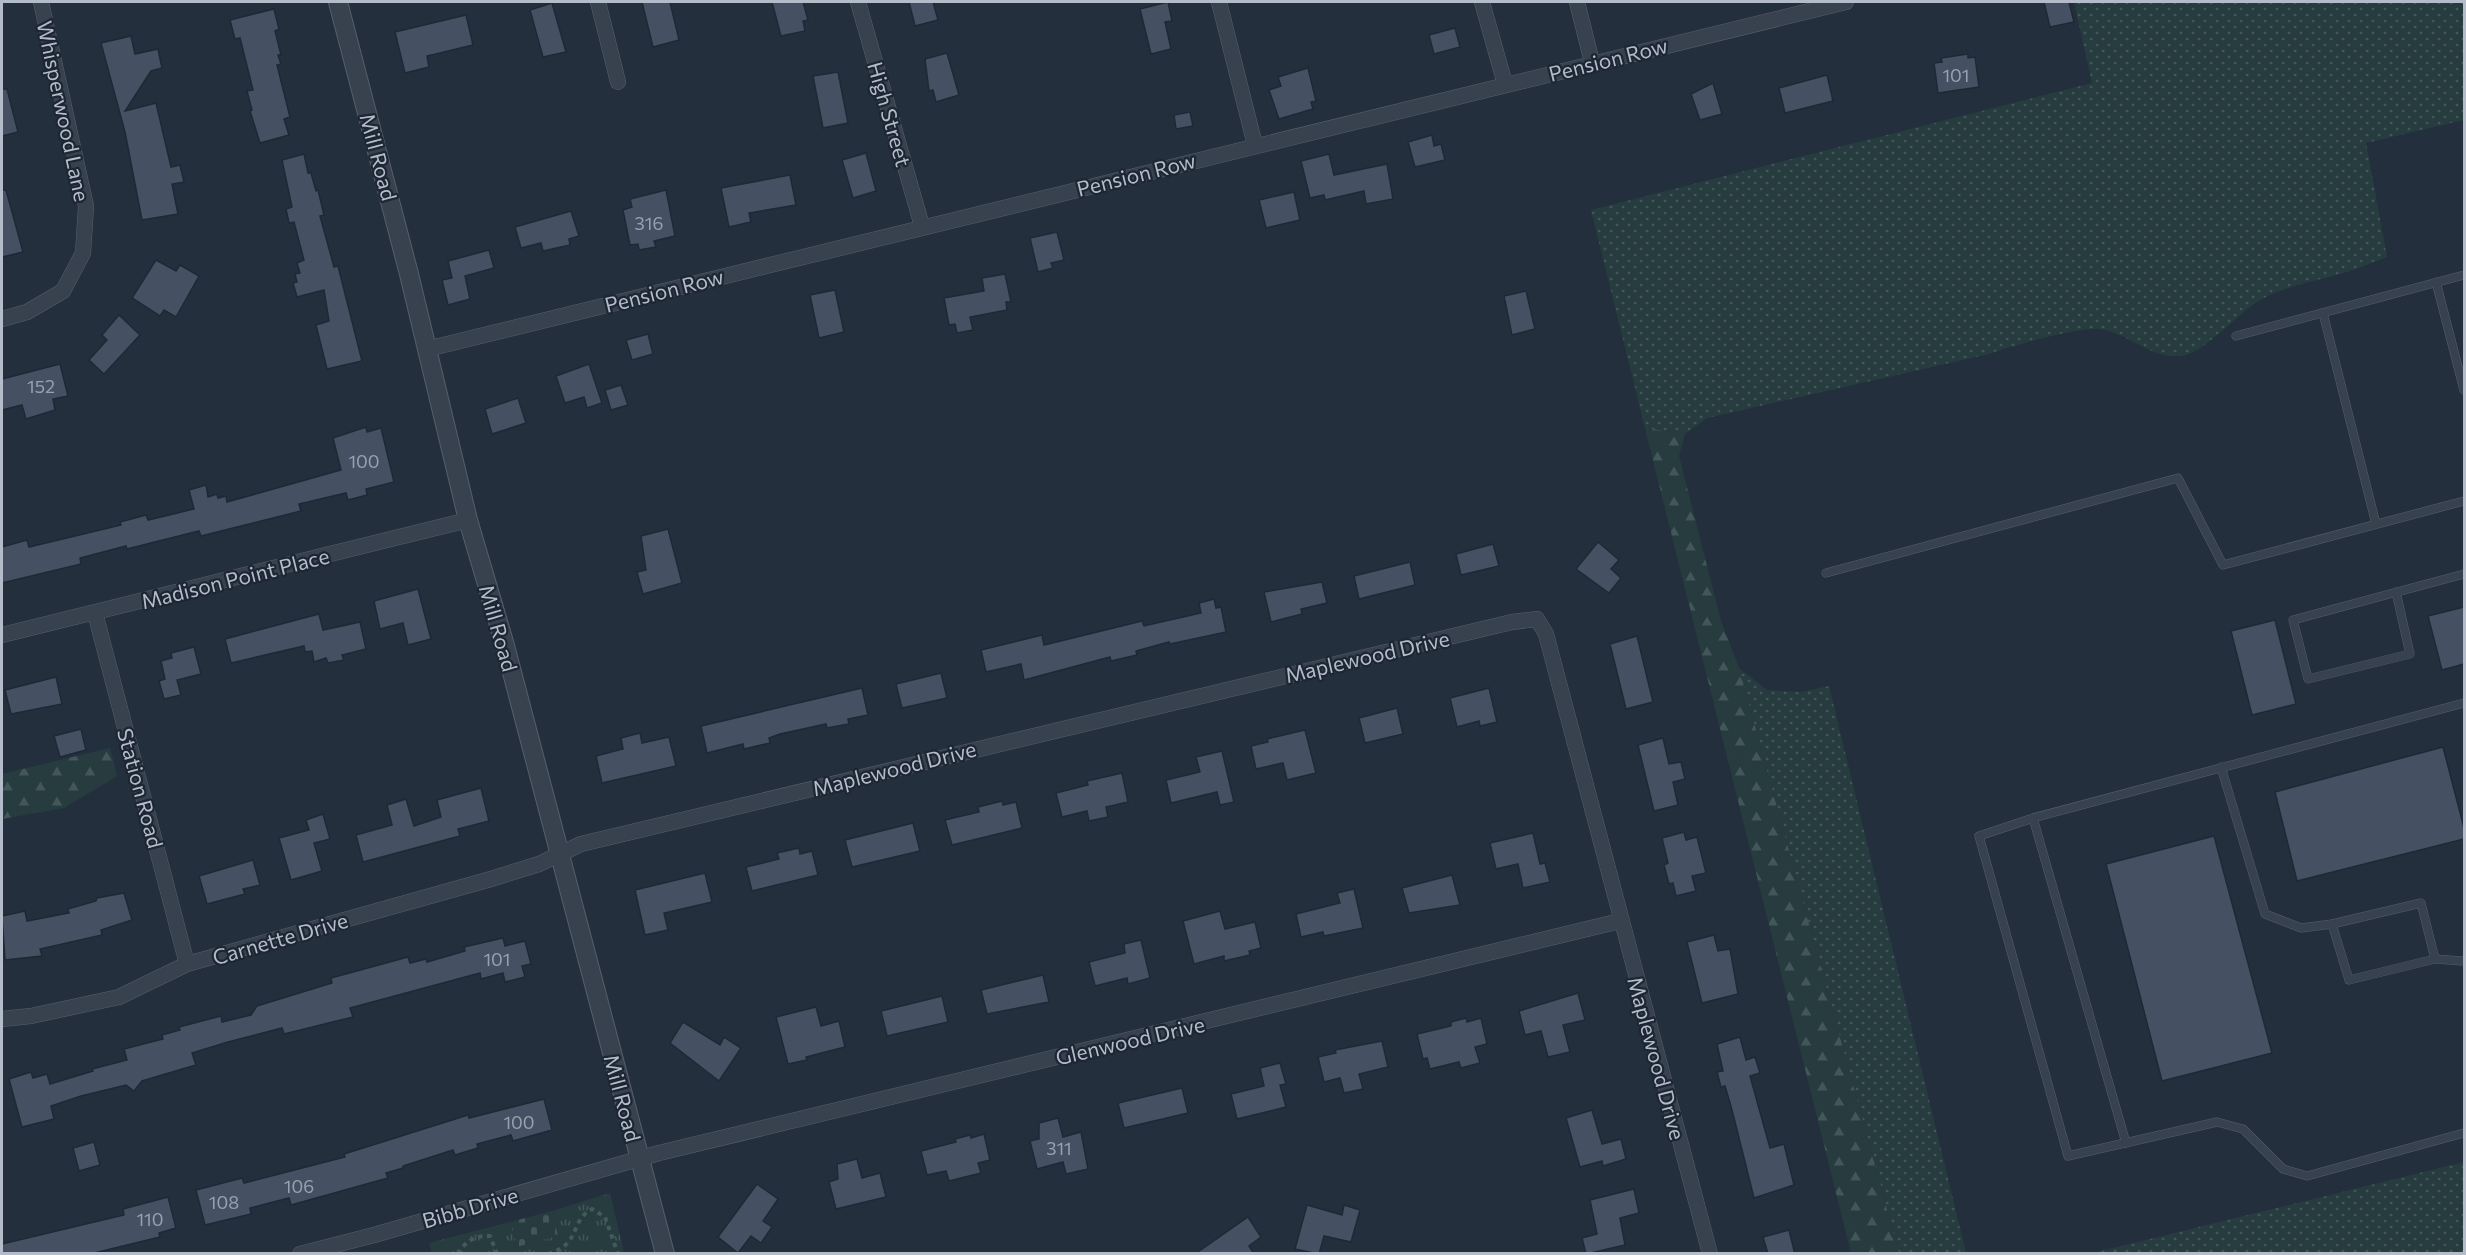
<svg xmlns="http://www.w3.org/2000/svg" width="2466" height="1255" viewBox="0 0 2466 1255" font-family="Commissioner,sans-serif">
<defs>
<pattern id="grass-dots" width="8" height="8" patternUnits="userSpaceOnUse" patternTransform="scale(1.5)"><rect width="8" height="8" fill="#263c3f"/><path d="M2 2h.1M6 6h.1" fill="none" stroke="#435659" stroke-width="1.8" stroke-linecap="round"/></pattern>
<pattern id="forest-firs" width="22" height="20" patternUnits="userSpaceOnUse" patternTransform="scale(1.5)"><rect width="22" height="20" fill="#263c3f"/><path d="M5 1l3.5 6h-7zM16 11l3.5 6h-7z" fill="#435659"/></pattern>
<pattern id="cemetery-stones" width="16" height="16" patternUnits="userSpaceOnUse" patternTransform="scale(1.5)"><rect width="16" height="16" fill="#263c3f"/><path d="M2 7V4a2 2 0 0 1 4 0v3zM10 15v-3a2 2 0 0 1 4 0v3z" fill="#435659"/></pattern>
<pattern id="park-tufts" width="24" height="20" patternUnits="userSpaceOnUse" patternTransform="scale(1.5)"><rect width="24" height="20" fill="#263c3f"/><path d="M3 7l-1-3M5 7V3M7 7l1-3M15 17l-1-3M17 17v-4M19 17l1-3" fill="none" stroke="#435659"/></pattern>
</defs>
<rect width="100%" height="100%" fill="#242f3e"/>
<g fill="url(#grass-dots)">
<path d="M2074,2H2464V120L2366,143L2387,257C2372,262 2356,270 2340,274C2311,282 2280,287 2254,304C2237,315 2201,355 2181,356C2150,359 2129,333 2100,329C2079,327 2010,346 1989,354L1707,418L1685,434L1645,428L1591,210L2092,83Z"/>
<path d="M1739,668L1767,690L1801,692L1829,686L1966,1253H1899Z"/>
<path d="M2464,1162V1253H2093Z"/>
</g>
<g fill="url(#forest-firs)">
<path d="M1645,428L1685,434L1679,456L1721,621L1739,668L1899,1253H1851Z"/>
<path d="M110,748L117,776L64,808L2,819V774Z"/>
</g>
<path fill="url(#cemetery-stones)" d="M552,1211L559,1236L517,1247L510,1222Z"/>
<path fill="url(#park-tufts)" d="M610,1193L624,1253H432L429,1243L510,1222L517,1247L558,1236L552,1211Z"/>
<g fill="#455162" stroke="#1f2835" stroke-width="1.5">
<path d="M642,2H670L679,40L653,47Z"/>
<path d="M772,2H803L808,20L803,21L805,31L781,36Z"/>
<path d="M909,2H933L938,20L915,26Z"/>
<path d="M1168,2L1172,21L1165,22L1171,49L1151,54L1140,9Z"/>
<path d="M2044,2H2069L2074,22L2050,27Z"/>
<path d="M552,3L566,52L543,57L530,10Z"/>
<path d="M274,9L279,29L275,31L281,55H278L281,64L277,65L290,117L284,119L289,135L260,143L250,111L252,110L247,91L253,90L240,38L235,39L230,20Z"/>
<path d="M466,15L473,45L427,56L429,67L405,73L395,32Z"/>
<path d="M1455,28L1460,47L1434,54L1429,35Z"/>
<path d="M131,36L135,54L158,49L162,68L151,71L125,111L156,103L171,167L180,165L184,182L172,184L178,214L142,220L125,132L101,43Z"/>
<path d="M947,53L959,95L936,102L933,90L929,91L925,59Z"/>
<path d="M1968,54V58L1975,57L1979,87L1938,93L1934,63L1942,62L1941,58Z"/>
<path d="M1308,68L1316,101L1311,102L1313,109L1279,119L1269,90L1281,86L1278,77Z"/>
<path d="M838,72L848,123L823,128L813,76Z"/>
<path d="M1827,75L1833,101L1785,113L1779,88Z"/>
<path d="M1713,83L1722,114L1700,120L1691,94Z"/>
<path d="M2,89H7L18,132L2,136Z"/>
<path d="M1190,112L1193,126L1176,129L1174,115Z"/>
<path d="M1432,135L1434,146L1441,144L1445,160L1415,167L1408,142Z"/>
<path d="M866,153L876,191L853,198L842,160Z"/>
<path d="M304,154L308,173H311L316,191L318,190L324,215L320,216L334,267L338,266L362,361L327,369L316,325L329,321L324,290L297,297L293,283L297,282L295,274L300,273L297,263L304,260L294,222L289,223L286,209L292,207L282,160Z"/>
<path d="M1329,154L1334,175L1387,164L1393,199L1366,204L1364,191L1325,200L1324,195L1310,198L1301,161Z"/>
<path d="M790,175L796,205L749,213L751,222L729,227L721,188Z"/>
<path d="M2,190H6L23,252L2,257Z"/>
<path d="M666,190L675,236L654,241L656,247L639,250L638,244L630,245L623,210L632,207L630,199Z"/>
<path d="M1294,192L1300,220L1266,228L1259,200Z"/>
<path d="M571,211L579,236L569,239L570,245L543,251L541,243L521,248L515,227Z"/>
<path d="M1057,232L1064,260L1051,263L1053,268L1038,272L1030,238Z"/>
<path d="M489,250L494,268L465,276L470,299L448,305L442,280L452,278L448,261Z"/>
<path d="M156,260L176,271L180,265L199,276L176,317L164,310L160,316L132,298Z"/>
<path d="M1005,274L1011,302H1006L1007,310L970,317L973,330L957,333L955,324L949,325L944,298L984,291L982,278Z"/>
<path d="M835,290L844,332L819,338L810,295Z"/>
<path d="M1526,291L1535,329L1512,335L1504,296Z"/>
<path d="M119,315L140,335L104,374L89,360L107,340L102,335Z"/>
<path d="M648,334L653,354L632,360L626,340Z"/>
<path d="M60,364L68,396L53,399L55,410L26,419L22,405L2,410V379Z"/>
<path d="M589,364L602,403L587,408L584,397L565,403L556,376Z"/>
<path d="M621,385L628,405L611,410L605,390Z"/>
<path d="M518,398L526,423L492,434L485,409Z"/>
<path d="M366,427L367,432L381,428L394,482L366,489L367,495L348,500L346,493L299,504L301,511L201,536L199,531L127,549L126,546L80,558L81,564L2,583V547L27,540L29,547L121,525L120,522L146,515L148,520L194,509L189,490L206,485L208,497L217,494L218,498L226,496L227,502L341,470L333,438Z"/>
<path d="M668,529L682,583L643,594L637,572L646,570L641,536Z"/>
<path d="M1598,542L1619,560L1611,569L1621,578L1609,593L1576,569Z"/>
<path d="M1493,544L1499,566L1461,575L1456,554Z"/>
<path d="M1410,562L1415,585L1359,599L1354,576Z"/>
<path d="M1322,582L1327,603L1301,609L1302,614L1271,622L1264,592Z"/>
<path d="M418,589L431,639L408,645L403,623L380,629L374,601Z"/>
<path d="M1214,599L1216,608L1221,607L1226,632L1170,644L1169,642L1136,651L1137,655L1111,661L1110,657L1024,680L1021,664L986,672L981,650L1042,635L1044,645L1142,621L1144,626L1201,613L1199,603Z"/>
<path d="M2464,607V664L2442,670L2428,616Z"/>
<path d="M319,614L323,630L360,622L366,649L342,655L344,660L328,663L326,658L314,662L312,651L305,652L304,646L231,663L225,639Z"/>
<path d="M2275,620L2296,704L2252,715L2231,631Z"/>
<path d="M1637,636L1653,702L1626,709L1610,644Z"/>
<path d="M194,647L201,674L177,680L181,695L164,699L159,681L165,679L161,661L172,658L171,653Z"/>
<path d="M941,673L947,698L902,708L896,684Z"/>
<path d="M56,677L62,704L11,714L5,690Z"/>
<path d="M862,688L868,715L848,719L849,724L827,728L826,724L780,734L769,738L770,743L744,749L743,744L707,753L701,726Z"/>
<path d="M1489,688L1497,722L1480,726L1479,721L1457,727L1450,698Z"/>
<path d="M1397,708L1403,734L1365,743L1359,718Z"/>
<path d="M81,729L86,750L60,757L54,736Z"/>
<path d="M1305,730L1316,773L1287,780L1283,763L1256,769L1251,746L1268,742L1267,739Z"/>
<path d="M640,733L642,743L669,737L676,766L602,783L596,756L623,749L621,738Z"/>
<path d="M1663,738L1669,764L1681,762L1685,779L1673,782L1678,805L1654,811L1638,745Z"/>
<path d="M2443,747L2464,828V839L2297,881L2275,792Z"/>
<path d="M1222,751L1234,802L1220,805L1217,792L1171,803L1166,780L1200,772L1196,757Z"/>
<path d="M1122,773L1128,802L1106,807L1108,817L1089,821L1087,811L1062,817L1056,793L1088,785L1087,781Z"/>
<path d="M481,788L489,821L458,829L460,836L363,862L356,835L392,825L387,805L406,799L414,826L441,817L437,800Z"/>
<path d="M1002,801L1003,805L1016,802L1022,828L952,845L945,820L979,812L978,807Z"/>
<path d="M323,814L330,839L314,843L322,871L291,880L279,838L309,830L306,820Z"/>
<path d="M913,823L920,851L852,867L845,840Z"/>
<path d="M1684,832L1686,840L1697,837L1706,873L1692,876L1696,891L1676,896L1673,883L1669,884L1664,865L1668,863L1662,838Z"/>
<path d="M1533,833L1540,864L1545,863L1550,882L1523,888L1518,864L1496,869L1490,843Z"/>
<path d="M2214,836L2272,1053L2162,1081L2106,864Z"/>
<path d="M799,848L800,854L812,851L818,875L752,891L746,867L779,859L777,853Z"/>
<path d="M253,860L260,885L243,889L245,894L207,904L199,876Z"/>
<path d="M705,873L712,902L664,913L668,930L645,935L635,890Z"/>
<path d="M1452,875L1460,905L1409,913L1402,888Z"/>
<path d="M1354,889L1363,928L1324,936L1323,932L1301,937L1296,914L1340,903L1337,893Z"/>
<path d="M124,893L132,920L101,930L102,935L40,949L42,956L5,960L2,916L25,911L27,921L69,913L68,909L96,901L97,898Z"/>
<path d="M1220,911L1225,929L1255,922L1261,948L1249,951L1250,955L1224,961V956L1194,964L1183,921Z"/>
<path d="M1714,935L1718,951L1730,949L1738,994L1702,1003L1687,942Z"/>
<path d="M503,938L505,946L525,941L531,964L522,966L525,977L505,982L503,973L481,979L480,973L350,1008L353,1017L284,1034L282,1028L228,1042L192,1053L196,1065L142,1081L134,1091L126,1085L81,1096L51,1106L54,1119L22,1127L9,1079L31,1072L33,1078L47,1074L50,1084L93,1071L92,1069L127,1060L124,1049L163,1039L162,1035L180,1030L179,1027L221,1016L222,1022L251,1015L257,1006L332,983L331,978L408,957L410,963L426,959L427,962L465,951L464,947Z"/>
<path d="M1141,940L1150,978L1128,984L1127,978L1095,986L1089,962L1125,953L1124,944Z"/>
<path d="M1043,975L1049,1002L987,1014L981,990Z"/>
<path d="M1578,993L1585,1020L1563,1025L1570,1052L1548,1057L1541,1031L1525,1035L1519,1011Z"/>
<path d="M942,996L948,1022L887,1036L881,1011Z"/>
<path d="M816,1007L821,1026L839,1021L845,1047L806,1057L807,1060L788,1064L776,1017Z"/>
<path d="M1466,1018L1467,1022L1481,1018L1487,1044L1475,1047L1480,1063L1461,1068L1459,1062L1430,1069L1427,1058L1423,1059L1417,1034L1451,1026V1022Z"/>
<path d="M683,1022L720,1045L724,1037L741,1048L719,1081L670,1043Z"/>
<path d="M1740,1037L1746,1060L1755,1057L1760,1073L1750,1076L1770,1148L1784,1144L1794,1185L1754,1198L1732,1110L1725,1086L1721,1087L1717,1072L1723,1071L1717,1044Z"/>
<path d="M1382,1041L1388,1067L1359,1074L1363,1089L1344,1093L1340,1078L1324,1082L1318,1057L1336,1053L1335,1050Z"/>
<path d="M1280,1063L1286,1084L1280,1085L1286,1107L1237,1119L1231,1094L1264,1086L1260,1068Z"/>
<path d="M1182,1088L1188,1113L1124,1128L1118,1103Z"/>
<path d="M544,1099L552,1130L513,1141L511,1135L477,1144L478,1148L455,1155L453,1150L403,1166V1168L386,1173L388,1178L291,1205L289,1198L250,1208L251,1214L205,1225L196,1190L242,1178L244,1183L345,1157L344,1154L468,1115L469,1118Z"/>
<path d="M1592,1110L1602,1144L1621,1139L1626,1159L1603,1166L1602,1161L1580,1167L1566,1118Z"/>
<path d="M1058,1118L1063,1137L1081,1132L1088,1169L1066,1174L1063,1162L1037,1169L1030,1141L1039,1139V1123Z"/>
<path d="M984,1134L990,1160L978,1163L981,1173L949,1181L946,1171L927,1175L921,1151L956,1142L955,1139L970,1135L971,1138Z"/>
<path d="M94,1142L100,1165L79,1171L73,1148Z"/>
<path d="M857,1159L862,1178L880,1173L886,1197L836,1209L829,1182L838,1179L837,1164Z"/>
<path d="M757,1184L778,1199L763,1221L772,1227L761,1243L751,1236L738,1253L718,1237Z"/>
<path d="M1634,1189L1639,1213L1620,1218L1625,1245L1586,1254L1582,1238L1597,1234L1590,1200Z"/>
<path d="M168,1197L176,1228L159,1233L160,1237L90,1254H2V1244L124,1215L123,1209Z"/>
<path d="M1307,1205L1342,1215L1344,1205L1360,1210L1351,1242L1324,1236L1319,1254L1295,1249Z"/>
<path d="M1248,1217L1261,1237L1249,1246L1254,1254H1195Z"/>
<path d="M1789,1230L1795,1254H1768L1763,1237Z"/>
</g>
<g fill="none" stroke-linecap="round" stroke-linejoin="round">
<defs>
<g id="service">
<path d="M2436,282L2464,390"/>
<path d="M2323,313L2376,524"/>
<path d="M2236,336L2464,275"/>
<path d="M1826,573L2178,478L2223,565L2464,501"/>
<path d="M2396,592L2410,654L2308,679L2293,620L2464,574"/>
<path d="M2464,703L2033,818L1979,836L2068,1156L2217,1122L2243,1129L2283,1169L2307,1176L2464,1133"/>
<path d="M2221,767L2265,914L2301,928L2332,924L2421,903L2435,959L2463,961"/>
<path d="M2033,818L2126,1143"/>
<path d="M2332,924L2349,980L2435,959"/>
</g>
<g id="minor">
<path d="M598,2L618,82"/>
<path d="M858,2L922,226"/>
<path d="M1219,2L1255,145"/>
<path d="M1482,2L1505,84"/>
<path d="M1577,2L1592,62"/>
<path d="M2,319L27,312L63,291L83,253L86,206L41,2"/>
<path d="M427,349L1846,2"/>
<path d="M95,613L187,964"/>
<path d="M2,635L468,520"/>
<path d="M2,1019L31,1016L119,997L187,964L491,879L539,864L581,844L1512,622L1537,619L1546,634L1710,1254"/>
<path d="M300,1254L374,1235L659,1153L1620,921"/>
</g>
<path id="tertiary" d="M338,2L409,274L468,520L504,642L665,1254"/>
</defs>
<use href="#service" stroke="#565f6c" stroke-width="9"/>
<use href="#minor" stroke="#565f6c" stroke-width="16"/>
<use href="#tertiary" stroke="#565f6c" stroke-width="20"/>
<g stroke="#44595c" stroke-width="4" stroke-dasharray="4.5 4.5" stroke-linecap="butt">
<path d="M458,1254C465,1241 476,1235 490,1236L497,1254"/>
<path d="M548,1254C582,1244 569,1221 592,1209L605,1217L618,1254"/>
</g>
<use href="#service" stroke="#38414e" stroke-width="8"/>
<use href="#minor" stroke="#38414e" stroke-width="15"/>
<use href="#tertiary" stroke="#38414e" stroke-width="18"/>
</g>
<g text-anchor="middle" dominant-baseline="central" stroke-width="4.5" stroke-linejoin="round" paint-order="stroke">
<g font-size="18" fill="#98a1af">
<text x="1956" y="75">101</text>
<text x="649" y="223">316</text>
<text x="41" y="386">152</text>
<text x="364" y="461">100</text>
<text x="497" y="959">101</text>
<text x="519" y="1122">100</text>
<text x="1059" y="1148">311</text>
<text x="299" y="1186">106</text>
<text x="224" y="1202">108</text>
<text x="150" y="1219">110</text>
</g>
<g font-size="21" fill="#b4bcc9" stroke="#1d2633">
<text transform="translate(1608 59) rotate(-14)">Pension Row</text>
<text transform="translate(64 111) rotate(78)">Whisperwood Lane</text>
<text transform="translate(890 114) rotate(74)">High Street</text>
<text transform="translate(379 157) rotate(75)">Mill Road</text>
<text transform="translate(1136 174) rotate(-14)">Pension Row</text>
<text transform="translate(664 290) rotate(-14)">Pension Row</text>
<text transform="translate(235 578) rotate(-14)">Madison Point Place</text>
<text transform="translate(499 628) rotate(74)">Mill Road</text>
<text transform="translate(1367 656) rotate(-13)">Maplewood Drive</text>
<text transform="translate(894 768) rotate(-14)">Maplewood Drive</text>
<text transform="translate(141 788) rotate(75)">Station Road</text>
<text transform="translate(280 938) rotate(-16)">Carnette Drive</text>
<text transform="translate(1130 1040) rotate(-13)">Glenwood Drive</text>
<text transform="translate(1657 1058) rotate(75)">Maplewood Drive</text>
<text transform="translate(623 1098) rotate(75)">Mill Road</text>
<text transform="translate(470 1207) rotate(-16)">Bibb Drive</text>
</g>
</g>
<rect width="2466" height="1255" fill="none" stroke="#b4bcc9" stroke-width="6"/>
</svg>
